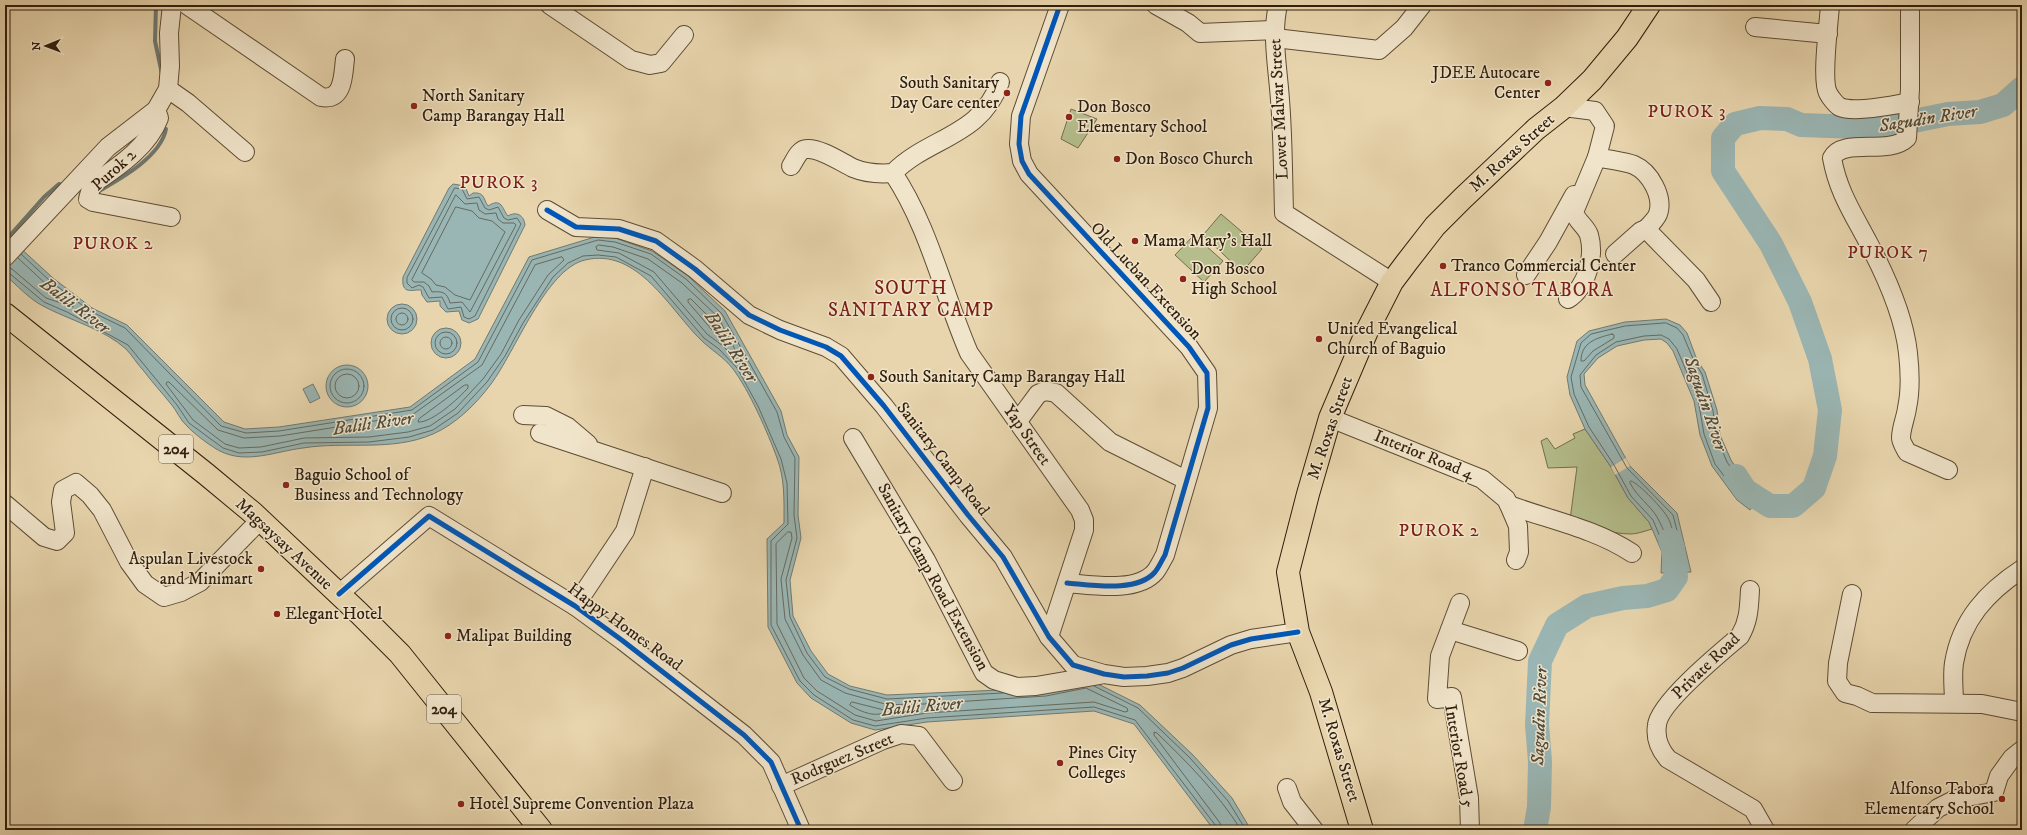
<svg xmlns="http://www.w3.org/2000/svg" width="2027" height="835" viewBox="0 0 2027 835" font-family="'IM FELL DW Pica',serif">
<rect width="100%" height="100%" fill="#e8d5ad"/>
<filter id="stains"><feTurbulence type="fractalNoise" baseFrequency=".005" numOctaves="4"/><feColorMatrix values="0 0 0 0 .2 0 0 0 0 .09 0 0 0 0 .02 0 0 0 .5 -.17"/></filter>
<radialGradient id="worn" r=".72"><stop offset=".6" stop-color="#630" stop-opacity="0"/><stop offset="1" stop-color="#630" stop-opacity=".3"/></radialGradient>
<g fill="#b4bd8b" stroke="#726e4c">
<path d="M1071,109L1097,119L1078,148L1061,139Z"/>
<path d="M1221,214L1262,249L1242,272L1203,235Z"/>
<path d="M1194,235L1223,261L1204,282L1175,255Z"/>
<path d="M1585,429L1611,467L1628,498L1649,522L1652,529C1645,531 1637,534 1631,534C1610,534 1589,526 1570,520L1577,467L1548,468L1541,441L1547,438L1555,449L1575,438L1573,434Z"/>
</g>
<g fill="#9ab6b4" stroke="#707971">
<path d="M453,184L465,186L469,196L473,193C485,192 483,199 488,206C502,197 502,209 508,216C516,211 524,215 525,225L478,319L469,323L462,320L459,311L446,312L440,306V301L427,302L422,295L421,290C413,289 401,296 403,277L449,188Z"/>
<path d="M5,234L53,278L92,308L127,325L224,422L245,429L279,427L410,407L475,359L529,257L598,236L615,238L652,251L688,276L725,311L781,411L787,435L799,457L798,515L801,538L790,580L793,616L811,651L828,674L850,686L887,695L1045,688L1088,679L1140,705L1193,755L1232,798L1251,830H1214L1134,724L1094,711L927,722L875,730L851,723L811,698L797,683L768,627L767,539L784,523C784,501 785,479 777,458C768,433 749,390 733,369C724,357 711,350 701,340C670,310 638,247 585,260C546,269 515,352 491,384C476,404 456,424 433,434C392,452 346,441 303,448C277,451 248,464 222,452C213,448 194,434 187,426C180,420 177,411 171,404C162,393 152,382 143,370C137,364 132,355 126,349C104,329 69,320 43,306C29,299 17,285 5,275Z"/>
<circle cx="402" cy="319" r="15"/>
<path d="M1666,319L1680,325L1687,333L1697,360L1705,372L1717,410L1720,435L1731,460L1744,480L1760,496L1750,510L1737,500L1712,466L1700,435L1694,401L1673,351L1667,343L1661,339L1644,340L1617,346L1598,358L1584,374L1585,385L1630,466L1677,513L1691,572L1661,573L1662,552L1649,522L1628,498L1611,467L1585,429L1570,395L1567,377L1577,341L1589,331L1625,322Z"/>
<circle cx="446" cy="343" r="15"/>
<circle cx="347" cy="386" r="21"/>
<path d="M313,384L320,398L310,403L303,389Z"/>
</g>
<path fill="#e8d5ad" d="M1626,458L1630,466L1615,475L1611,467Z"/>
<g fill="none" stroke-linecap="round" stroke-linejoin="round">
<g stroke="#656a60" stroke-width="1">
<path d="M455,188L462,189L467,199L479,197L485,208L489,210L498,207L504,218L508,220L517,218L521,224L475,316L469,319L464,317L461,307L448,309L442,297L429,298L423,287L419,285L412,288L407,283V278Z"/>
<path d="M456,195L465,204L477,203L479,210L485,214L496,213L498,219L503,223H514L516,225L470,312L462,302L450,303C447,292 442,291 432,292L429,286L424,282H414L412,280Z"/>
<path d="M456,207L472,211L479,218L492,221L505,232L470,300L455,295L445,287L436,285L431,279L422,273Z"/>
<path d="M599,245L613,247L648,259L682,283L718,317L742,363H739L723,346L707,334L654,272L619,253L597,250L596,247Z"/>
<path d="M21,254L50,281L90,311L125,328L221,426L246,433L279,431L412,410L478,362L532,260L598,240L615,242L651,254L686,279L722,314L777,412L784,437L795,458L794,515L797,538L786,580L790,617L807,653L825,677L849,689L887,699L1003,693"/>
<path d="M562,257L564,260L548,275L519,320L501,354L483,379L455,409L430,426L408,432L369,437L304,438L261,447L239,448L225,444L193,420L166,384L167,382H169L218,430L244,438L280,436L412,415L482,365L535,265Z"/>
<path d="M5,267L12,269L46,298L73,307V304L47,285L18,258"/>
<path d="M5,272L9,273L44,302L67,312L128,345L177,405L189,423L223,448L239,453L262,452L304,443L369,442L409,437L433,430L458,413L487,382L505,356L523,323L553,277L568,263L583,256L598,255L616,257L651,276L704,338L719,349L737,368L758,406L781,459L787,483L788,524L771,541V625L800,681L814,695L853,720L875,726L927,718L1094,707L1135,720L1216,826L1217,830"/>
<path d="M691,299L713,321L718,333L712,330L688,302V300Z"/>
<circle cx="402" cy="319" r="11"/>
<circle cx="402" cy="319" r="6"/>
<path d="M1666,323L1677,328L1683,335L1694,361L1702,374L1713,411L1716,436L1727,462L1741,482L1754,496L1750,503L1740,497L1715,464L1704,434L1698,399L1677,349L1669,339L1661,335L1644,336L1616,342L1596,355L1580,375L1581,387L1627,468L1673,515L1686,566L1684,568H1666V551L1653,520L1631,496L1614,465L1589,427L1574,394L1571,377L1581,343L1591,334L1625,326Z"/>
<circle cx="446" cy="343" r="11"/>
<path d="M1612,334L1614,335V338L1593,351L1584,361H1581C1581,342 1597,338 1612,334Z"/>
<circle cx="446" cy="343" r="6"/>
<circle cx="347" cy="386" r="17"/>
<circle cx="347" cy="386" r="12"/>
<path d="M465,385H468V388C459,398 432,423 418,422L419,419Z"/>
<path d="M1631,481C1639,483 1664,510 1668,518C1672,524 1680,558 1679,563L1671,562C1670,547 1665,531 1657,517C1650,505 1637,497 1630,483Z"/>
<path d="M788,532H791L792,538L781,579L785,619L803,655L821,680L845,693L885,704L908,705L1046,696L1086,688L1127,708L1128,711L1125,712L1094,702L927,713L876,721L855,715L817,691L804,678L777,624L776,544Z"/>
<path d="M1094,686L1138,708L1190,758L1228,801L1246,830"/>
<path d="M852,702L884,710L885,712C875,718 859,711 850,705Z"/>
<path d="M1222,830L1220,823L1154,735V732L1157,733C1188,763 1218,793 1241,830"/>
</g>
<g stroke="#707971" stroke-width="4">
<path d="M156,5L155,41L162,74"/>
<path d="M96,191H99C122,178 161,156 166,129"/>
<path d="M5,241L44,197L59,184L66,186"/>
</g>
<g stroke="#9ab6b4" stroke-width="24">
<path d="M1736,476L1745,490L1770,506H1793L1814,488L1825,456L1830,410L1820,359L1800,302L1771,244L1723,171V138L1735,124L1760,118L1787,119L1801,125L1886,128L1899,124L1948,114L1980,112L2003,105L2022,88"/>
<path d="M1535,830L1539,807L1540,761L1537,725L1540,661L1557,625L1587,606L1623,598L1647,596L1667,590L1676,577L1673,548L1670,540"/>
</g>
<defs>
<g id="minor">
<path d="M187,5L321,97C344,101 343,75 345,59"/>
<path d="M550,5L631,60L650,65L661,63L684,35"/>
<path d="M1060,5L1021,116L1019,144L1022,161L1029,174L1189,347L1207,373L1208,408L1165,555C1162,560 1159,567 1155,572C1137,593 1092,585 1067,583"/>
<path d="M1156,5L1188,23L1200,33L1275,30"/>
<path d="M1278,5C1271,35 1278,69 1280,100C1283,137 1283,175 1284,213L1392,282"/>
<path d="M1830,5C1829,23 1821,79 1828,93C1830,97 1836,105 1840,107C1854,113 1894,105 1910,102"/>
<path d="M1910,5V89L1907,138C1889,156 1843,137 1832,158C1838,192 1854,215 1869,244C1887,278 1904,316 1908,353C1910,371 1911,390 1907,408C1906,417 1901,428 1901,438C1901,442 1905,448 1907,452L1948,470"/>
<path d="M1755,27L1828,34"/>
<path d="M1275,38L1379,50L1404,28L1422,5"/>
<path d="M168,89L188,103L245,152"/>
<path d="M1564,107L1595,111L1605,126L1597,157C1609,160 1623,161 1634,165C1650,172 1664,197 1658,214C1656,219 1650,225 1646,229"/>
<path d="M156,110L159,118C149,145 121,165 97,181L91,188L88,199L93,202L171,217"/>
<path d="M791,166C795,160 799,149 807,149C820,148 841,162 853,168C865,173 881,174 893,173C928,137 981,137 1000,82"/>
<path d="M893,173C929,227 943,293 969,353L1080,510L1084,520V530L1049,637"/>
<path d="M547,210L576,227L619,229L656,241L695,269L749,315L780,330L826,347L841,356L884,406L968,515L1003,557L1049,637L1073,665L1104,674L1124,677L1147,676L1168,673L1183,668L1231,645L1251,639L1298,632"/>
<path d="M1646,229L1696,280L1711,302"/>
<path d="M1615,254L1641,231L1646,229"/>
<path d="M5,257L108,147L156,110L168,89L170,66L169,33L172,5"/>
<path d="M1526,275L1548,242L1574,195"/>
<path d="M1568,299C1587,287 1595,256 1589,235C1586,226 1577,222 1574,212L1597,157"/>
<path d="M523,415L546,416L568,427L588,444"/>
<path d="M1330,418L1482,479L1506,499L1509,505L1518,526L1519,552L1516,560"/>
<path d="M1018,421L1038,394L1045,391L1056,393L1110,442L1186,480"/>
<path d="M540,433L722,493"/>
<path d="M853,438L926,560L984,673L994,680L1017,687L1036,686L1100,675"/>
<path d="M5,504L44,537L57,541L65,533L61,502L63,490L76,483L90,495L102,510L129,562L145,584L164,597L181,592L200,582L260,520"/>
<path d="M1509,505C1550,520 1596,529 1632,553"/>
<path d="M1750,590C1749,607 1749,621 1740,636C1721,652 1659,703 1657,725C1655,738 1660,750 1668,759L1753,809L1765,830"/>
<path d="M339,594L429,516L575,606L623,641L744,735L771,762L801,830"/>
<path d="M1852,594L1838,663L1837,681L1845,693L1857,696L1872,703L1982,704L2022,712"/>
<path d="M1460,603L1440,656L1437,699L1452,697L1469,798L1470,830"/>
<path d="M575,606L625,531L645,467"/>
<path d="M1450,630L1518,651"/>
<path d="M1954,703C1954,690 1952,676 1954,663C1961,620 1987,592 2022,569"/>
<path d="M781,786L883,740L901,734L919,736L953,781"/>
<path d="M1287,788L1292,802L1314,830"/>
<path d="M1914,830L1938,808L1956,799L1994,792L1999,776L2012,758L2022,750"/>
</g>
<path id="major" d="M1362,830L1321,692L1298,632L1288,572L1308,494L1330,418L1367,331L1392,282L1407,262L1435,226L1463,198L1536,129L1564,107L1592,80L1627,38L1649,5"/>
<path id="highway" d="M5,314L206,474L253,513L359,613L400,654L541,830"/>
</defs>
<use href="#minor" stroke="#5e4c34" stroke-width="20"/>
<use href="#major" stroke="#301e0c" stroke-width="24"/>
<use href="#highway" stroke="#301e0c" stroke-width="24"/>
<use href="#minor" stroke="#f0e4ca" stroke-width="18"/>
<use href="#major" stroke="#e8d5ad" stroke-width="22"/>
<use href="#highway" stroke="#e8d5ad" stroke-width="22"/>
<defs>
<g id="cycleway">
<path d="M1060,5L1021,116L1019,144L1022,161L1029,174L1189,347L1207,373L1208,408L1165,555C1162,560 1159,567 1155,572C1137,593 1092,585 1067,583"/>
<path d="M547,210L576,227L619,229L656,241L695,269L749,315L780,330L826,347L841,356L884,406L968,515L1003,557L1049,637L1073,665L1104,674L1124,677L1147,676L1168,673L1183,668L1231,645L1251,639L1298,632"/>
<path d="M339,594L429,516L575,606L623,641L744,735L771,762L801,830"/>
</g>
</defs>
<use href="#cycleway" stroke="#f0e4ca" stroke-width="8"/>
<use href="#cycleway" stroke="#0057b8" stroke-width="5"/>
</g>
<g fill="#8f2418" stroke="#f0e4ca" stroke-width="1.5">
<circle cx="1548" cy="83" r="4"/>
<circle cx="1007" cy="93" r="4"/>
<circle cx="414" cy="106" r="4"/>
<circle cx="1069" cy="117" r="4"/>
<circle cx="1117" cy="159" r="4"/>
<circle cx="1135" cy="241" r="4"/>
<circle cx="1443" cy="266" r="4"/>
<circle cx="1183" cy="279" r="4"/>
<circle cx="1319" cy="339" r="4"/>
<circle cx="871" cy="377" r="4"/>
<circle cx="286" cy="485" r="4"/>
<circle cx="261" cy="569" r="4"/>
<circle cx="277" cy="614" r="4"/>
<circle cx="448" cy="636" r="4"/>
<circle cx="1060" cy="763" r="4"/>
<circle cx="2002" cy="799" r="4"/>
<circle cx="461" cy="804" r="4"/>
</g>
<g text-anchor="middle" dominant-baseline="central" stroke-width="3" stroke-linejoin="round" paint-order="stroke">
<g fill="#f0e4ca" stroke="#6a5945" stroke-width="1">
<rect x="159" y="435" width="34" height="28" rx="3"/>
<rect x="427" y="695" width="34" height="28" rx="3"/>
</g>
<g font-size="16" font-weight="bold" fill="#301e0c">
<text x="176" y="449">204</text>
<text x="444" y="709">204</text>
</g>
<g font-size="17" fill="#301e0c" stroke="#f0e4ca" text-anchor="start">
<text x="1540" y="73" text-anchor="end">JDEE Autocare<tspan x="1540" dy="20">Center</tspan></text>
<text x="999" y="83" text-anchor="end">South Sanitary<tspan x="999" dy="20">Day Care center</tspan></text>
<text x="422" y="96">North Sanitary<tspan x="422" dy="20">Camp Barangay Hall</tspan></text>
<text x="1077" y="107">Don Bosco<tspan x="1077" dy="20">Elementary School</tspan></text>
<text x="1125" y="159">Don Bosco Church</text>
<text x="1143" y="241">Mama Mary's Hall</text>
<text x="1451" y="266">Tranco Commercial Center</text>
<text x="1191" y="269">Don Bosco<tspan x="1191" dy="20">High School</tspan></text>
<text x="1327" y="329">United Evangelical<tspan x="1327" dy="20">Church of Baguio</tspan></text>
<text x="879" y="377">South Sanitary Camp Barangay Hall</text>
<text x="294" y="475">Baguio School of<tspan x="294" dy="20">Business and Technology</tspan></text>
<text x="253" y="559" text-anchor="end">Aspulan Livestock<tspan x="253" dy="20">and Minimart</tspan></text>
<text x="285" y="614">Elegant Hotel</text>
<text x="456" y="636">Malipat Building</text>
<text x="1068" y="753">Pines City<tspan x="1068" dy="20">Colleges</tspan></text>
<text x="1994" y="789" text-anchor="end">Alfonso Tabora<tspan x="1994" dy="20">Elementary School</tspan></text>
<text x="469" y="804">Hotel Supreme Convention Plaza</text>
</g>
<g font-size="17" fill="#301e0c" stroke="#f0e4ca">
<text transform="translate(1279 109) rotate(-93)">Lower Malvar Street</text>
<text transform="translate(1512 153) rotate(-42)">M. Roxas Street</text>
<text transform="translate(114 170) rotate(-42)">Purok 2</text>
<text transform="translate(1146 281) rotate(47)">Old Lucban Extension</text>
<text transform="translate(1330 428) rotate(-71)">M. Roxas Street</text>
<text transform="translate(1027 435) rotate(55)">Yap Street</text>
<text transform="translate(1424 455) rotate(22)">Interior Road 4</text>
<text transform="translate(943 459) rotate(52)">Sanitary Camp Road</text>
<text transform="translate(284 544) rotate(43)">Magsaysay Avenue</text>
<text transform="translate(933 577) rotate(61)">Sanitary Camp Road Extension</text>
<text transform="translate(625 627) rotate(36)">Happy Homes Road</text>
<text transform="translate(1706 666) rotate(-44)">Private Road</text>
<text transform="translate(1339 750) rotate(73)">M. Roxas Street</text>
<text transform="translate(1459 756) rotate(80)">Interior Road 5</text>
<text transform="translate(842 759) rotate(-23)">Rodrguez Street</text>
</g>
<g font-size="18" letter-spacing="1" fill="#7a1f14" stroke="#f0e4ca">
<text x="1687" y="112">PUROK 3</text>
<text x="499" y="183">PUROK 3</text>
<text x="113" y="244">PUROK 2</text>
<text x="1888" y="253">PUROK 7</text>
<text x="1439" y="531">PUROK 2</text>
</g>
<g font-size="18" font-style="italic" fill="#504c3e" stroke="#f0e4ca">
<text transform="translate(1928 119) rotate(-9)">Sagudin River</text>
<text transform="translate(75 306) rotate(37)">Balili River</text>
<text transform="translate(731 347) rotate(57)">Balili River</text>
<text transform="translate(1705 404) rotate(71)">Sagudin River</text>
<text transform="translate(373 424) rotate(-8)">Balili River</text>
<text transform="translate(922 707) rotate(-5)">Balili River</text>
<text transform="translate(1540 716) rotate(-88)">Sagudin River</text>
</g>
<g font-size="19" letter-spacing="1" fill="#7a1f14" stroke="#f0e4ca">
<text x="911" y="288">SOUTH<tspan x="911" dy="22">SANITARY CAMP</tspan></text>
<text x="1522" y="290">ALFONSO TABORA</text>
</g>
</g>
<rect width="2027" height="835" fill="none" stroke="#e8d5ad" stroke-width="20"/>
<rect x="6" y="6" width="2015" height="823" fill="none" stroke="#301e0c" stroke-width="2"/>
<rect x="10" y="10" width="2007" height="815" fill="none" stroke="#301e0c"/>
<g transform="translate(46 46) rotate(269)" stroke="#f0e4ca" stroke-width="3" paint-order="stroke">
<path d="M0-3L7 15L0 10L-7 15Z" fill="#301e0c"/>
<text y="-6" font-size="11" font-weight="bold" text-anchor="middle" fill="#301e0c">N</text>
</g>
<rect width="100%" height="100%" filter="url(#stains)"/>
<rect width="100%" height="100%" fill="url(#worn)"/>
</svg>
